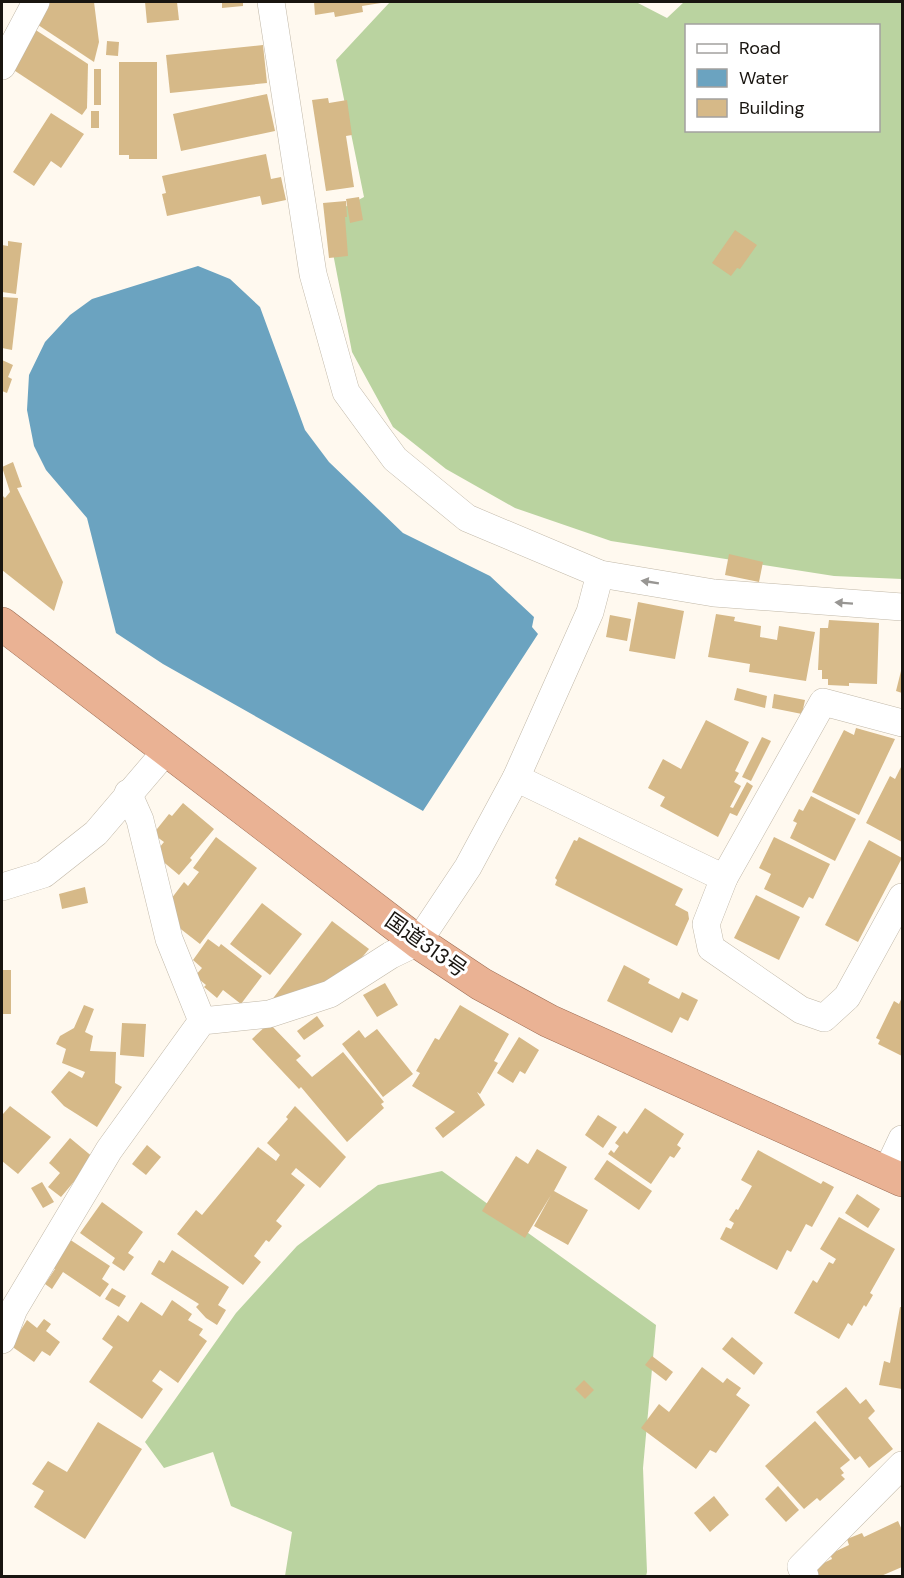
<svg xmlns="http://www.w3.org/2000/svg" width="904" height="1578" viewBox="0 0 904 1578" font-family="'DM Sans','Noto Sans JP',sans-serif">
<rect width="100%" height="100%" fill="#fff9ef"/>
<g fill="#bad3a0" fill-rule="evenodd">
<path d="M390,2H636L667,18L684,2H902V579L834,576L611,541L515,508L446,469L393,427L352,352L326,217L364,197L336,60ZM686,26H878V130H686Z"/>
<path d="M442,1171L656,1325L643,1468L647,1572L646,1576H285L292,1532L231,1506L213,1452L164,1468L145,1442L236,1313L297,1246L378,1185Z"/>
</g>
<path fill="#6ba3c0" d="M198,266L230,279L260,307L305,430L329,462L403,533L490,576L534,617L532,627L538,634L423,811L163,664L116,633L87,518L46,470L34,446L27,410L29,375L45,342L70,315L92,299Z"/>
<g fill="#d6b988">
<path d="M36,2H94L99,42L94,62L26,17Z"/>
<path d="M145,2H177L179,20L147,23Z"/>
<path d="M222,2H243V6L222,8Z"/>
<path d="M314,2H381V3L362,6L363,12L335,17L334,12L315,15Z"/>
<path d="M28,25L88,64L87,108L82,115L3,63Z"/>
<path d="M107,41L119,42L118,56L106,55Z"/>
<path d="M263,45L267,83L170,93L166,55Z"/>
<path d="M119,62H157V159H129V155H119Z"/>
<rect x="94" y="69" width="7" height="36"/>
<path d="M267,94L275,131L181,151L173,114Z"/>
<path d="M328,98L329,103L347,100L352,135L346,136L354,187L326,191L312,100Z"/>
<rect x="91" y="111" width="8" height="17"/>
<path d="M51,113L84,134L61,168L51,161L34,186L13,172Z"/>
<path d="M266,154L271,179L281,177L286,200L262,205L260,196L167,216L162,194L166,193L162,176Z"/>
<path d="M359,197L363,220L350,223L346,199Z"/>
<path d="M346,201L347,217H345L348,256L329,258L323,203Z"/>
<path d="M735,230L757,245L740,269L737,268L731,276L712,263Z"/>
<path d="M8,241L22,243L16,294L2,292V245L8,246Z"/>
<path d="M2,297L18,298L12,350L2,348Z"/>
<path d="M2,360L13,365L8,377L12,379L7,393L2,391Z"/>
<path d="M13,462L22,487L17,488L63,582L54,611L2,570V495L5,498L10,492L2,467Z"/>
<path d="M729,554L763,562L759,582L725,575Z"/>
<path d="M638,602L684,611L675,659L629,651Z"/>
<path d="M716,614L735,617L734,621L761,626L760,637L777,640L779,626L815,632L806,681L749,672L750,664L708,657Z"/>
<path d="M610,615L631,619L627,641L606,637Z"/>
<path d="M829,620L879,623L877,684L849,683V686L828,685V679H822V670H818L820,628H828Z"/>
<path d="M902,667V693L896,691Z"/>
<path d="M737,688L767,696L765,708L734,700Z"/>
<path d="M774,694L805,700L802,714L772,708Z"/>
<path d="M706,720L749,742L735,771L739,773L734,782L741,786L730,807L733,808L747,782L753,786L737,816L730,813L718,837L660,806L665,797L648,788L663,759L681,769Z"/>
<path d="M856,728L895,739L859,815L812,792L844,730L854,735Z"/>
<path d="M762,737L771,741L751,781L742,777Z"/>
<path d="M902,765V842L866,823L890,776L895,779Z"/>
<path d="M811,796L856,819L835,861L790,838L797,823L793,821L799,809L803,811Z"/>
<path d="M183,803L214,829L190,858L192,860L179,875L154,854L164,842L153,834L169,814L172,816Z"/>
<path d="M216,837L257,868L200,944L173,923L168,903L184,882L188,886L199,872L193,868Z"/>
<path d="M579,837L683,889L675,905L688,912L689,919L677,946L555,885L557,880L555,878L574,840L577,841Z"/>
<path d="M774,837L830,864L813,899L809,897L803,908L764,889L771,874L759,868Z"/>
<path d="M869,840L902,858L858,942L825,925Z"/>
<path d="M85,887L88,903L62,909L59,894Z"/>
<path d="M756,895L800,917L779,960L734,938Z"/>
<path d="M262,903L302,934L270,975L230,944Z"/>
<path d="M332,921L369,949L359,961L320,985L271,1001Z"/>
<path d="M208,939L219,947L221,944L262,976L241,1004L223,990L217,998L204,987L206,985L195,976L202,968L193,960Z"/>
<path d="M624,965L650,979L648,983L679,999L682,992L698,1000L688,1021L680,1017L672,1033L607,1001Z"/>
<rect x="2" y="970" width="9" height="44"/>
<path d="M385,983L398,1005L377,1017L363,995Z"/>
<path d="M902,997V1056L878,1044L880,1040L876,1038L894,1001L899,1004Z"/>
<path d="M84,1005L94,1009L85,1032L93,1036L90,1051L116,1052L115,1083L122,1087L97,1127L64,1106L51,1092L69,1071L82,1078L85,1072L62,1063L66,1049L56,1044L60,1036L74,1028Z"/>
<path d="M460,1005L509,1034L494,1061L498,1063L480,1094L477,1092L485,1105L443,1138L435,1128L455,1112L412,1086L420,1073L416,1071L435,1038L439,1040Z"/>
<path d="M317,1016L324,1026L304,1040L297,1031Z"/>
<path d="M122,1023L146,1024L144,1057L120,1055Z"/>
<path d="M269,1023L301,1056L296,1060L312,1077L343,1052L384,1102L381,1104L384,1108L347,1142L301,1087L299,1089L252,1039Z"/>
<path d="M377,1029L413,1074L383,1097L342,1044L359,1030L365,1038Z"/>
<path d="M519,1037L539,1050L525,1074L520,1071L513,1083L497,1073Z"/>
<path d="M10,1106L51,1137L18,1174L2,1161V1113L3,1114Z"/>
<path d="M295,1106L346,1157L320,1188L296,1168L291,1174L305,1185L276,1221L282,1226L269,1242L266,1240L254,1256L261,1262L243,1285L177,1234L196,1210L202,1215L258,1147L276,1161L280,1155L267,1143L288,1119L286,1117Z"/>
<path d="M645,1108L684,1134L677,1145L681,1148L674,1158L670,1156L651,1184L608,1154L611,1150L614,1153L619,1146L615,1143L624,1131L627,1134Z"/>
<path d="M598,1115L617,1127L603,1148L585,1135Z"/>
<path d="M70,1138L94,1158L61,1197L48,1187L60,1173L49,1163Z"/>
<path d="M147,1145L161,1157L146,1175L132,1164Z"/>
<path d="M537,1149L567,1167L554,1191L588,1210L568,1245L534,1226L551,1195L525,1238L482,1211L516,1156L528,1164Z"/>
<path d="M758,1150L821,1184L823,1181L834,1187L812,1227L806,1224L791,1252L787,1250L777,1270L720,1239L726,1227L731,1229L734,1223L729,1220L736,1209L738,1210L752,1186L741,1180Z"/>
<path d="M607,1160L652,1191L639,1210L594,1179Z"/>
<path d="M42,1182L54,1202L43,1208L31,1188Z"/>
<path d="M857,1194L880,1209L868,1228L845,1213Z"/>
<path d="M102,1202L143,1232L128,1253L134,1257L124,1271L112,1263L115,1258L80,1233Z"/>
<path d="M839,1217L895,1249L870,1293L873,1295L866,1307L864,1305L852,1326L848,1323L839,1339L794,1313L813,1280L817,1283L829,1262L833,1264L836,1259L820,1249Z"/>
<path d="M69,1239L110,1266L102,1279L109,1284L100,1297L63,1272L52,1289L45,1284L55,1269L51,1267Z"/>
<path d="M172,1250L229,1287L218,1305L226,1310L217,1325L206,1318L196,1307L199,1304L151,1274L159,1260L164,1263Z"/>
<path d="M112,1288L126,1296L119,1307L105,1299Z"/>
<path d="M172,1300L192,1314L188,1320L203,1329L199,1335L207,1341L178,1383L160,1370L152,1381L163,1389L142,1419L89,1382L113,1347L102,1339L118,1315L128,1322L141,1302L162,1316Z"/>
<path d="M900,1307H902V1389L879,1385L884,1361L890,1363Z"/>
<path d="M44,1319L51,1324L46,1331L60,1342L50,1356L42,1351L34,1362L14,1348V1341L27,1320L37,1328Z"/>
<path d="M732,1337L763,1363L754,1375L722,1349Z"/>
<path d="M652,1356L673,1372L666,1381L645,1365Z"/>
<path d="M702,1367L723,1383L727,1378L741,1388L736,1395L750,1405L716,1453L710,1450L696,1469L641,1428L659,1404L669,1412Z"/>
<path d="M584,1380L594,1390L585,1399L575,1389Z"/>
<path d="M846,1387L860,1404L866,1399L875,1411L868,1418L893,1449L869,1468L860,1456L855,1460L816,1412Z"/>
<path d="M815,1421L850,1460L840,1468L844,1473L841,1475L845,1479L820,1501L817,1498L804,1509L765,1466Z"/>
<path d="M98,1422L142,1449L85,1539L34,1507L44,1491L32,1484L48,1461L67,1472Z"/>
<path d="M778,1486L799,1510L786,1522L765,1499Z"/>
<path d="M714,1496L729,1515L710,1532L694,1513Z"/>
<path d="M898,1521L902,1530V1567L881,1576H819L815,1567L832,1559L830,1554L849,1545L847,1539L862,1533L864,1537Z"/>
</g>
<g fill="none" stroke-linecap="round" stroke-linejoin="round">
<defs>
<g id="minor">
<path d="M271,2L313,274L346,392L395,459L467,518L600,574L714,593L902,607"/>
<path d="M2,66L36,2"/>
<path d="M516,778L724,878L823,702L902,723"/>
<path d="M128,793L140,820L169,939L202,1021"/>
<path d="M724,878L706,924L711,948L801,1010L824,1018L847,997L902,897"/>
<path d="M2,887L44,874L96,833L166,751"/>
<path d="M886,1173L902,1139"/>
<path d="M2,1340L14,1309L109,1150L202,1021L269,1014L330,994L391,955L418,942L468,867L516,778L590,612L600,574"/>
<path d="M805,1576L801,1567L902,1465"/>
</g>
<path id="trunk" d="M2,624L418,942L481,984L549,1021L902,1180"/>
</defs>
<use href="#minor" stroke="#c1b8a8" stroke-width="28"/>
<use href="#trunk" stroke="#9d6e55" stroke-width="34"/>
<use href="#minor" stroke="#fff" stroke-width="27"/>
<use href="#trunk" stroke="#eab294" stroke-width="33"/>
</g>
<defs><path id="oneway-solid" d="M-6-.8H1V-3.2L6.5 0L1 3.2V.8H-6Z" transform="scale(1.5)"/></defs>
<g fill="#989693">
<use href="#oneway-solid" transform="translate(650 582) rotate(-171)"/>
<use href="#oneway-solid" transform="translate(844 603) rotate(-176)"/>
</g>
<g text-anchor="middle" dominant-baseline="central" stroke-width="6" stroke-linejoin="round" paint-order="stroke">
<g font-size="21" fill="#191510" stroke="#fff">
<text transform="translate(426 945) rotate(35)">国道313号</text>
</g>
</g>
<rect width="904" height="1578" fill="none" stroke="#191510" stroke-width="6"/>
<rect x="685" y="24" width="195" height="108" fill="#ffffff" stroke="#a3a19f" stroke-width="1.5"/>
<rect x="697" y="44" width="30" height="9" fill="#ffffff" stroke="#a3a19f" stroke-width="1.5"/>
<text x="739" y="54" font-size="18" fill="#191510">Road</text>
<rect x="697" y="69" width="30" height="18" fill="#6ba3c0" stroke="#a3a19f" stroke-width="1.5"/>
<text x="739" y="84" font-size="18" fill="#191510">Water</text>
<rect x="697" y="99" width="30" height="18" fill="#d6b988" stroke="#a3a19f" stroke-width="1.5"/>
<text x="739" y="114" font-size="18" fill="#191510">Building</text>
</svg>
